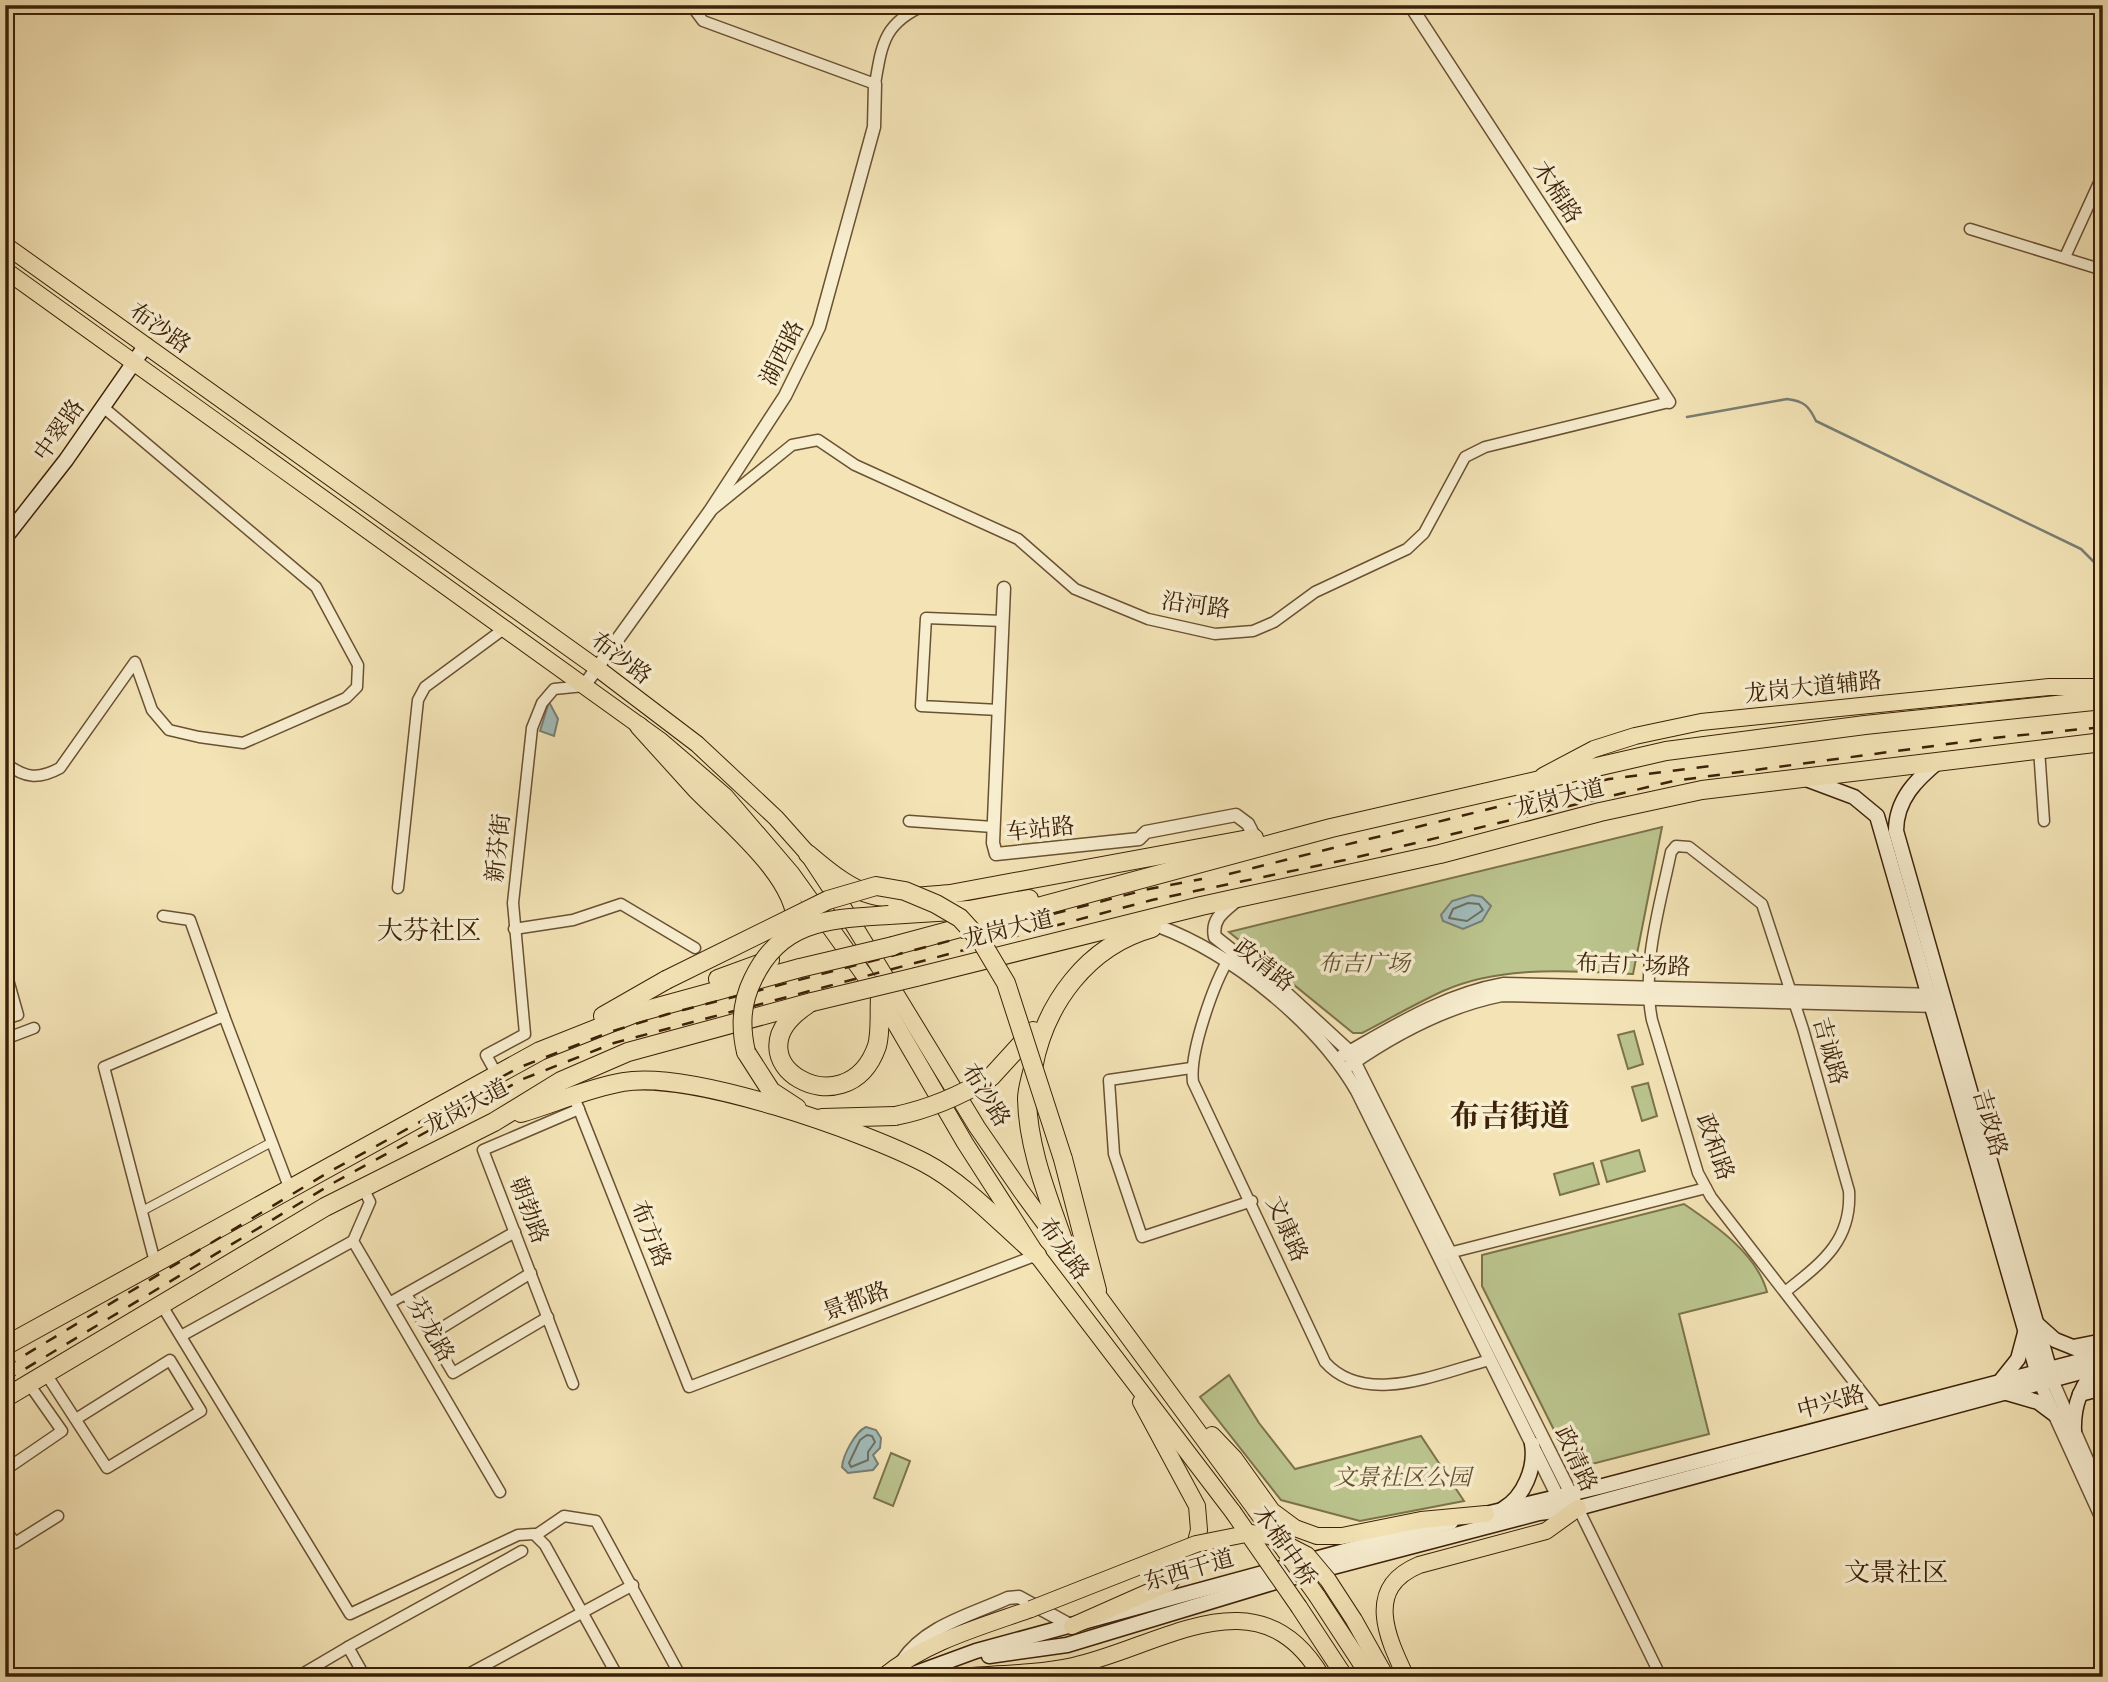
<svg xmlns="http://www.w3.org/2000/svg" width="2108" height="1682" viewBox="0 0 2108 1682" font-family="Cardo,'Noto Serif SC',serif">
<rect width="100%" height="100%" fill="#f3e3b5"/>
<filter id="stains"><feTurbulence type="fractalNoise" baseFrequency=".00286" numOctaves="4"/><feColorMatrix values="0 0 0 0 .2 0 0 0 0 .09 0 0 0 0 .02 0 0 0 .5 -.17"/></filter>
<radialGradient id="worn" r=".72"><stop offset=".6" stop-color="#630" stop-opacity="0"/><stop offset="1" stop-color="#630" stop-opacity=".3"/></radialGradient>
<g fill="#bbc48d" stroke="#7c724a" stroke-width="2">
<path d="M1662,827L1633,974C1571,971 1501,965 1443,991C1415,1004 1389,1019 1362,1033H1353L1229,932Z"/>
<path d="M1634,1031L1643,1064L1628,1069L1618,1035Z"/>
<path d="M1648,1083L1657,1116L1642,1121L1632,1087Z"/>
<path d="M1639,1150L1645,1171L1607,1182L1601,1161Z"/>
<path d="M1593,1163L1599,1184L1560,1195L1554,1174Z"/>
<path d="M1684,1204C1715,1225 1757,1254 1767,1292L1679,1314L1709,1434L1588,1465L1565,1452L1482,1286V1255Z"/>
<path d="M1229,1375L1259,1423L1295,1469L1421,1436L1464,1501L1360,1521L1281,1500L1200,1397Z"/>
<path d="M891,1453L910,1461L893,1506L874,1498Z"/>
</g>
<g fill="#a1bbb9" stroke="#797d72" stroke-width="2">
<path d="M549,702L558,719L554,736L540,731Z"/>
<path d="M1472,895L1482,897L1491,906L1482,921L1463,929L1443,921L1441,915L1452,901Z"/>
<path d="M866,1427L876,1430L881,1438L880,1448L873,1455L878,1464L873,1470L848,1473L842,1467C843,1455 855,1432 866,1427Z"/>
</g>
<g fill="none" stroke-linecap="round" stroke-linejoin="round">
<g stroke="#6e6e60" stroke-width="2">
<path d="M1468,903L1479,904L1483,910L1467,921L1449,918L1453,909Z"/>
<path d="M867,1435L872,1436L875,1442L868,1452V1460L851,1467L849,1463L860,1440Z"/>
</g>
<path stroke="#797d72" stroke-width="2.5" d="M1687,417L1787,399C1804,401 1809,406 1816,421L2081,549L2103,571"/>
<defs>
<path id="pedestrian" d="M142,1211L272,1142"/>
<g id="minor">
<path d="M691,5L703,21L875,84C882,43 884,23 925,5"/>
<path d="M1970,229L2103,270"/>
<path d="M2065,257L2103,174"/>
<path d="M713,509L792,445L818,440L855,465L1018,539L1075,589L1148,619L1215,634L1253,631L1274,622L1315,592L1407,549L1424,533L1465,457L1485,447L1669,402"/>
<path d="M999,710L921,706L926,618L1003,621"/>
<path d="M2039,749L2044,821"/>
<path d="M5,763C25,778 38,780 60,768L135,662L152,710L169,730L199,737L243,743L346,698L357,687L358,665L316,587L103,407"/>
<path d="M909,821L993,827"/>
<path d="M398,888L418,700L425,687L505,628"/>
<path d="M163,916L190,920L224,1016"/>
<path d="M514,929L573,920L621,904L695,948"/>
<path d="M1230,957C1214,982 1189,1053 1193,1082L1325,1362C1366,1408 1441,1372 1490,1360"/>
<path d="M5,969L18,1015L5,1019"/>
<path d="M5,1039L34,1028"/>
<path d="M1191,1068L1109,1080L1114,1154L1142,1237L1252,1201"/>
<path d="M496,1073L486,1055L525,1034L513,903L532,728L542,703L554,689L584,686"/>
<path d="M574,1097L689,1387L1037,1255"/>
<path d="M363,1188L370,1202L353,1241L500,1492"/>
<path d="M1445,1254L1706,1188"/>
<path d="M155,1262L104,1067L224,1016L289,1187"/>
<path d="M1785,1292C1820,1264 1852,1242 1849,1191L1803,1029L1762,904L1689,847L1676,846L1671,852C1660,906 1641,965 1652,1020L1698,1173L1711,1197L1878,1413"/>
<path d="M406,1294L453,1373L548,1317"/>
<path d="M391,1302L515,1232"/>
<path d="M161,1304L350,1614L518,1535L534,1534L545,1545L618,1677"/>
<path d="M430,1335L531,1273"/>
<path d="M181,1336L353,1241"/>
<path d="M46,1374L107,1468L201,1411L170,1360L76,1419"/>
<path d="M573,1384L483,1150L579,1109"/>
<path d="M5,1470L62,1431L29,1384"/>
<path d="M1578,1508L1661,1677"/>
<path d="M5,1529L15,1543L58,1516"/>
<path d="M536,1535L564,1516L596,1521L681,1677"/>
<path d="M297,1677L348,1647"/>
<path d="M365,1677L348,1647L522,1551"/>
<path d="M463,1677L633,1585"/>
</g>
<g id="tertiary">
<path d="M1410,5L1669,402"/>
<path d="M1004,588L993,843L996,854L1139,839L1146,832L1236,815L1248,824L1255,838"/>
<path d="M584,686L710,511L785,396L819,327L874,127L875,84"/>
<path d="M1237,900C1224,911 1211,919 1215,937L1285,992L1349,1051L1575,1502"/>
<path d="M1158,926C1233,954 1317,1022 1357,1091L1558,1497L1566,1501"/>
<path d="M1342,1056C1395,1026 1443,995 1504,984L1937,995"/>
<path d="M1350,1065C1396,1033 1447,1006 1502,995L1938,1006"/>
<path d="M2052,1380L2103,1496"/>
<path d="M2040,1383L2103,1521"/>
<path d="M902,1661C925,1626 971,1615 1008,1598L1019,1597L1072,1626"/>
</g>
<g id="secondary">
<path d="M5,538L66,460L146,345"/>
<path d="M1939,761C1917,779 1896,799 1896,831L2051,1375"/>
<path d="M1806,779L1854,797L1877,816L2039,1378"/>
<path d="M2037,1324L2055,1340L2095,1356"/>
<path d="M2073,1347L2103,1341"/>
<path d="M2002,1379L2018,1359L2025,1333"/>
<path d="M2007,1393L2038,1402L2054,1414"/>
<path d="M2080,1394L2103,1388"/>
<path d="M2074,1431C2073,1407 2081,1381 2101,1367"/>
<path d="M1503,1509C1524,1497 1536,1467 1532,1444"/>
<path d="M1477,1516L1599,1487L2103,1355"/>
<path d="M989,1656L1067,1645L1272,1583L1539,1513L1578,1508L2103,1366"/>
<path d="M905,1677L976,1651L1451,1522"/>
</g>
<g id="primary">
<path d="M5,245L597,668L697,744L776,818L808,854L839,901L977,1127L1021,1191L1255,1509"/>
<path d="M5,270L661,741L725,796L791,873L880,997L965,1143L1037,1255L1233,1512"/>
<path d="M1543,776L1594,749L1635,736L1701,722L2049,687H2103"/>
<path d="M1212,1435L1234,1458L1272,1511L1295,1528L1317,1536H1342L1421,1520L1486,1514"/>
<path d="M1317,1596L1370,1677"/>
<path d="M1299,1607L1345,1677"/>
<path d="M1354,1620L1386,1677"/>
<path d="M1072,1626L1169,1583L1193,1553L1199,1530L1197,1506L1141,1402"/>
<path d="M883,1677C925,1642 980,1627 1031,1609"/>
<path d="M956,1677C994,1674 1036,1674 1073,1666C1161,1647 1259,1569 1322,1677"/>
<path d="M1406,1677C1387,1637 1364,1588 1419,1565L1546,1531L1578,1508"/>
</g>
<g id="trunk">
<path d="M639,726C658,747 677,768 696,789C728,822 801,880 796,929"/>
<path d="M808,854C865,903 877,901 950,894L1254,838"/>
<path d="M889,915L969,910L1029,899"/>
<path d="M893,946L1331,828L1666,751L1865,725L2103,700"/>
<path d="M916,977L1201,906L1440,854L1600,812L1702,790L2103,742"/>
<path d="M718,979L770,960"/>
<path d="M807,1005C723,1060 847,1133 877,1046C881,1032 879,1013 880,997"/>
<path d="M603,1016L666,980"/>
<path d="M746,1052L771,1091L797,1108"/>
<path d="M991,1077L1033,1031"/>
<path d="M521,1113C554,1103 589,1088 623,1082C691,1070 863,1131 925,1163C965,1184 1002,1225 1037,1255"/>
<path d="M822,1118L895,1116"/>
<path d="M1063,1159L1097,1290"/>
<path d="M1066,1249C1050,1201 1028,1151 1027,1099C1027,1089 1031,1078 1033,1068C1045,1004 1087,946 1152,928"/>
<path d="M5,1346L540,1051L636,1013L800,968"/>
<path d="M5,1398L325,1207L494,1122L561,1081L628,1052L812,1002"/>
</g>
</defs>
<use href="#pedestrian" stroke="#6a5132" stroke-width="10"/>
<use href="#minor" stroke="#6a5132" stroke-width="13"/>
<use href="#tertiary" stroke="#6a5132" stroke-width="15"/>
<use href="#secondary" stroke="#3c2007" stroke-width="17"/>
<use href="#primary" stroke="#3c2007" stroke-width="18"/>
<use href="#trunk" stroke="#3c2007" stroke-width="20"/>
<use href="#pedestrian" stroke="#f7edcf" stroke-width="8"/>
<use href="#minor" stroke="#f7edcf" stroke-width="10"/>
<use href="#tertiary" stroke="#f7edcf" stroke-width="12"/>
<use href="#secondary" stroke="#f7edcf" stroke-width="14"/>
<use href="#primary" stroke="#f3e3b5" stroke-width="16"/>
<use href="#trunk" stroke="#f3e3b5" stroke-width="18"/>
<g stroke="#3c2007" stroke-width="2.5" stroke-dasharray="12 12" stroke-linecap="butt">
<path d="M1229,874L1609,779L1710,766"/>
<path d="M5,1367L329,1172L518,1068L610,1032L668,1014L1149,889L1202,879"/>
<path d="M5,1381L335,1182L523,1079L614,1043L1152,900L1345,860L1673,781L1993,738L2103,727"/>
</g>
<defs>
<g id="primary-bridge">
<path d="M1255,1509L1317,1596"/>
<path d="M1233,1512L1299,1607"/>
<path d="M1031,1609L1196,1544L1251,1533L1270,1536L1307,1555L1328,1580L1354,1620"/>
</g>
<g id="trunk-bridge">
<path d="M800,968L893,946"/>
<path d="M666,980L828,900L876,886L905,891L936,904L960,918L981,941L1006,983L1063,1159"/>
<path d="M812,1002L916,977"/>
<path d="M746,1052C740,1026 741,1003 753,979C781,919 831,919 889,915"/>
<path d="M895,1116C930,1109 960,1096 991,1077"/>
</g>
</defs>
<use href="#primary-bridge" stroke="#3c2007" stroke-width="18" stroke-linecap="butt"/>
<use href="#trunk-bridge" stroke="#3c2007" stroke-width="20" stroke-linecap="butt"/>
<use href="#primary-bridge" stroke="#f3e3b5" stroke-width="16"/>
<use href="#trunk-bridge" stroke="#f3e3b5" stroke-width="18"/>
</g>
<g text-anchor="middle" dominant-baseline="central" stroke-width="7" stroke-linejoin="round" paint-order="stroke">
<g font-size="23" fill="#3c2007" stroke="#f7edcf">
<text transform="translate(1557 192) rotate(57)">木棉路</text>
<text transform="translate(160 328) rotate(35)">布沙路</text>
<text transform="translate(782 353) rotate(-64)">湖西路</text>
<text transform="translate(59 430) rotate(-55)">中翠路</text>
<text transform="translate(1196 605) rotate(8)">沿河路</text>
<text transform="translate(621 658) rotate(37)">布沙路</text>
<text transform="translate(1813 687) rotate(-6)">龙岗大道辅路</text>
<text transform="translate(1559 798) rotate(-14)">龙岗大道</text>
<text transform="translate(1040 829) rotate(-6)">车站路</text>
<text transform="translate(498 848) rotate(-84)">新芬街</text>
<text transform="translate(1008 929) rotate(-14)">龙岗大道</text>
<text transform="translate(1264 965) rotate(38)">政清路</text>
<text transform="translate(1633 965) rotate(2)">布吉广场路</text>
<text transform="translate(1830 1051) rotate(74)">吉诚路</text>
<text transform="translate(986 1095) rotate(58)">布沙路</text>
<text transform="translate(466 1107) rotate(-28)">龙岗大道</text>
<text transform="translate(1990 1123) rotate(74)">吉政路</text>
<text transform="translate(1715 1147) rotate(70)">政和路</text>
<text transform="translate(529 1210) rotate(69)">朝勃路</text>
<text transform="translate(1287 1229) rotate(66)">文康路</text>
<text transform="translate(651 1234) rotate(68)">布方路</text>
<text transform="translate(1064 1249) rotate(55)">布龙路</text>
<text transform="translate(856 1301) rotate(-21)">景都路</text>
<text transform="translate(431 1330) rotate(60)">芬龙路</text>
<text transform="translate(1831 1402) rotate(-15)">中兴路</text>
<text transform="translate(1576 1459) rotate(65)">政清路</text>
<text transform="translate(1285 1546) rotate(55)">木棉中桥</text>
<text transform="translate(1189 1570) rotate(-16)">东西干道</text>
</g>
<g font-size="23" font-style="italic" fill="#62512f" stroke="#f7edcf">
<text x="1364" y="963">布吉广场</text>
<text x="1402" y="1477">文景社区公园</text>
</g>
<g font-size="26" fill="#3c2007" stroke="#f7edcf">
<text x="429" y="930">大芬社区</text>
<text x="1896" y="1572">文景社区</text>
</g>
<g font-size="30" font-weight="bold" fill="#3c2007" stroke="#f7edcf">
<text x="1510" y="1116">布吉街道</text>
</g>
</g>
<rect width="2108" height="1682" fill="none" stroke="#f3e3b5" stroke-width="28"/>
<rect x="7" y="7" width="2094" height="1668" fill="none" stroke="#3c2007" stroke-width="3.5"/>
<rect x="14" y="14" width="2080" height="1654" fill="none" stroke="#3c2007" stroke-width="2"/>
<rect width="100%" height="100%" filter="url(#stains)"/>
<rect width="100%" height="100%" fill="url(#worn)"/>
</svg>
